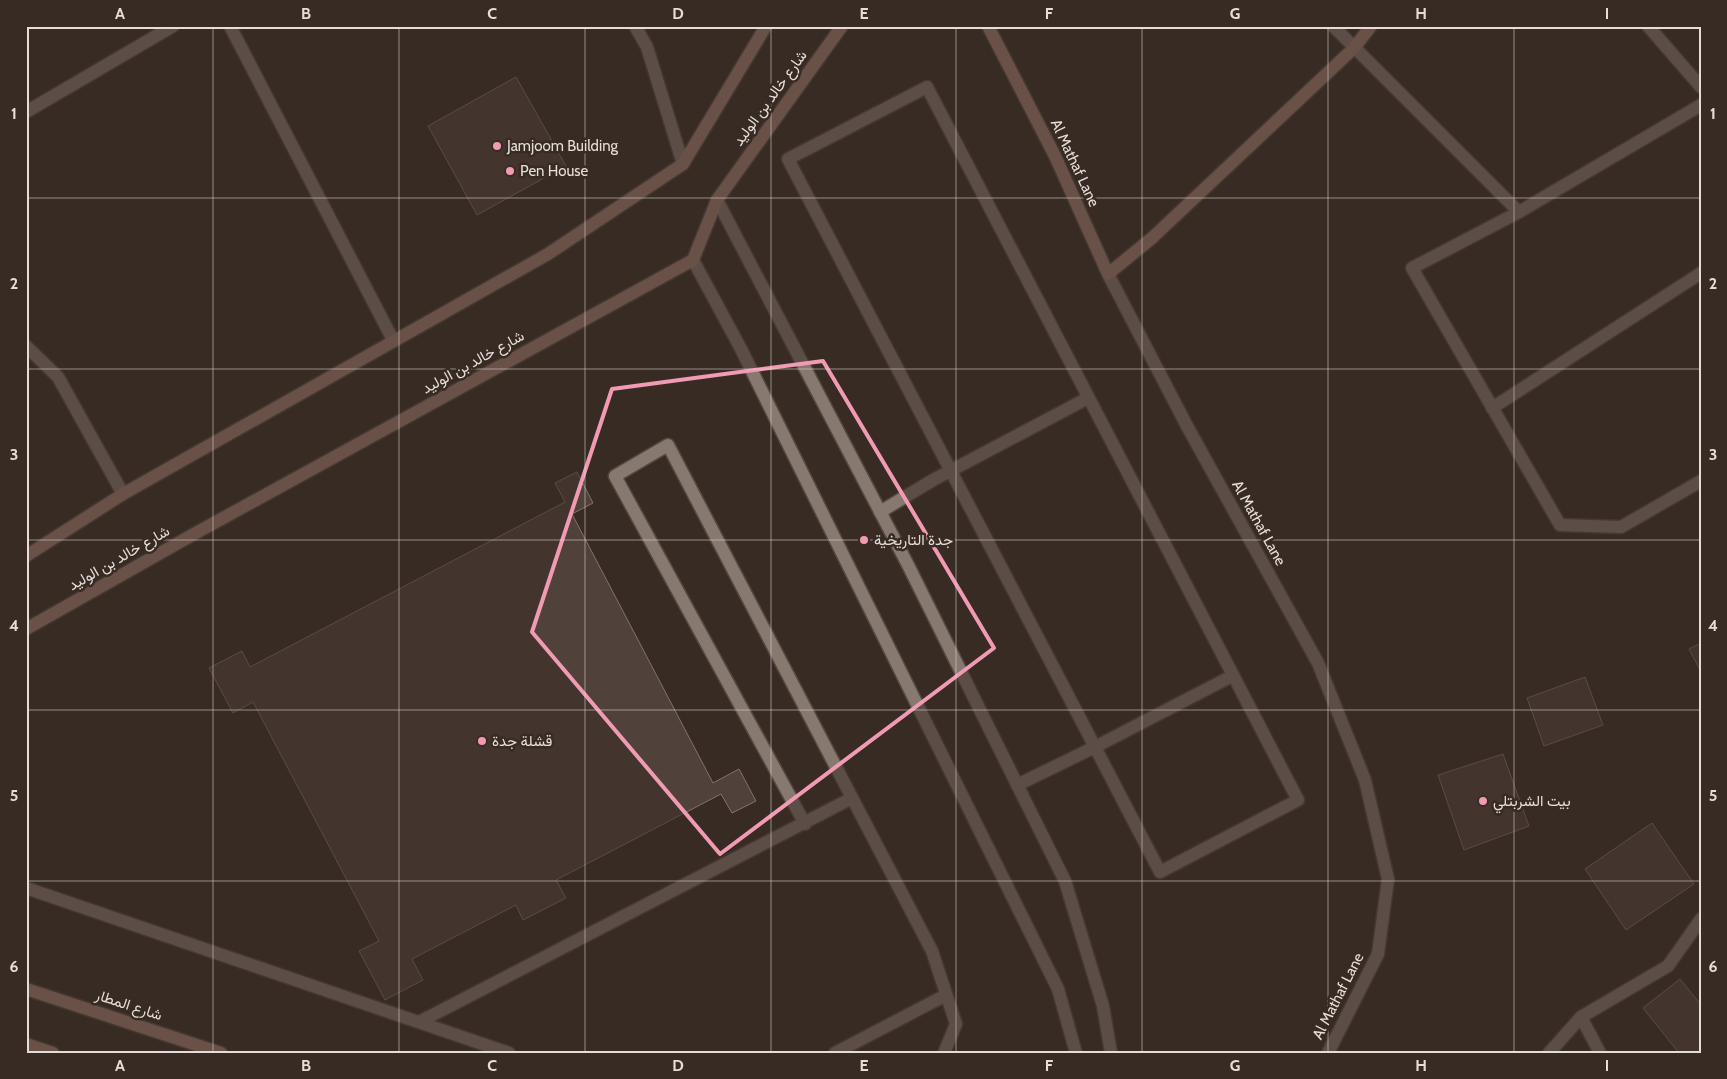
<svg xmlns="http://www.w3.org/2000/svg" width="1727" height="1079" viewBox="0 0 1727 1079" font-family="Cabin,Vazirmatn,sans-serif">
<rect width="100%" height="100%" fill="#382b24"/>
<g fill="#50423b" stroke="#82736a">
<path d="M516,77L566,166L477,215L428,126Z"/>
<path d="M577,472L593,503L572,514L713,783L739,769L756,801L732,813L721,794L556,880L566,898L523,920L516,905L412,959L423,980L385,1000L359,951L379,941L253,702L233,713L209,668L242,651L250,667L565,502L555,483Z"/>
<path d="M1701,643V672L1689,649Z"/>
<path d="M1585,677L1603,725L1544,746L1527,698Z"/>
<path d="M1503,754L1529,826L1464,850L1438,775Z"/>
<path d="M1652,823L1694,884L1626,930L1585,869Z"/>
<path d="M1680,979L1701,1005V1053H1679L1643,1008Z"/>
</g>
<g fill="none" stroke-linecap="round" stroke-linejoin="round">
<defs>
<g id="service">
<path d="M26,112L173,26"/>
<path d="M880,512L933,480L1088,398"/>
<path d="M1017,785L1095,747L788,159L927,87L1298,800L1160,872L1095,747L1232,676"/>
<path d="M805,824L615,476L668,445L932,951L956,1024L944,1053"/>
<path d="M26,888L509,1053"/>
<path d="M421,1021L852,798"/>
<path d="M835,1053L946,995"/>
</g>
<g id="minor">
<path d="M230,26L393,340"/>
<path d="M635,26L647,47L683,164"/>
<path d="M1333,26L1519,212"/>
<path d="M1648,26L1701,87"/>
<path d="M1701,105L1519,212L1412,268L1560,525L1621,527L1701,481"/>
<path d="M717,200L908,565L1065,881L1103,1006L1111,1053"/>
<path d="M693,260L741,349L1058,989L1076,1053"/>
<path d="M1108,274L1187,426L1318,663L1365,780L1388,879L1378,954L1328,1053"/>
<path d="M26,346L58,377L123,494"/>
<path d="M1492,408L1701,273"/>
<path d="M1581,1017L1600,1053"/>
<path d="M1549,1053L1581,1017L1668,966L1701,919"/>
</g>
<g id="secondary">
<path d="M988,26L1055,156L1108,274L1152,238L1354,48L1371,26"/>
<path d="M26,556L123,494L548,254L683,164L766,26"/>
<path d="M26,629L194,534L693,260L717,200L842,26"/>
<path d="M26,989L221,1053"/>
<path d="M26,1044L53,1053"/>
</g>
</defs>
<use href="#service" stroke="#534842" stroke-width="15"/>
<use href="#minor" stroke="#534842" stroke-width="15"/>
<use href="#secondary" stroke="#534842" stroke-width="15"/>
<use href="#service" stroke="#877870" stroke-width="12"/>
<use href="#minor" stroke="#877870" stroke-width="12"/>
<use href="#secondary" stroke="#a47e73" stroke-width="12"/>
</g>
<path d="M0 0H1727V1079H0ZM823,361L994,648L720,854L532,632L612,389Z" fill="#382b24" fill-opacity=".55" fill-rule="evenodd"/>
<path fill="none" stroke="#f19ab3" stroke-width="4" stroke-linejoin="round" d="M823,361L994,648L720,854L532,632L612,389Z"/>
<path fill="none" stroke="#e6ddd8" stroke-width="1" stroke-opacity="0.55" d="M213,26V1053M399,26V1053M585,26V1053M771,26V1053M956,26V1053M1142,26V1053M1328,26V1053M1514,26V1053M26,198H1701M26,369H1701M26,540H1701M26,710H1701M26,881H1701"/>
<g fill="#f19ab3" stroke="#382b24" stroke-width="2">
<circle cx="497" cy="146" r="5"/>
<circle cx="510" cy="171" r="5"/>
<circle cx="864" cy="540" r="5"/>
<circle cx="482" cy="741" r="5"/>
<circle cx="1483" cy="801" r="5"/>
</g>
<g text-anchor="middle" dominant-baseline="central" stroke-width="5" stroke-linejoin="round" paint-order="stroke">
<g font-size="15" fill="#e6ddd8" stroke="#382b24">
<text transform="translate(770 98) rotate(-54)">شارع خالد بن الوليد</text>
<text transform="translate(1075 163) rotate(65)">Al Mathaf Lane</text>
<text transform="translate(473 362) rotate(-29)">شارع خالد بن الوليد</text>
<text transform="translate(1259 523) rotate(61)">Al Mathaf Lane</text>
<text transform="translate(119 558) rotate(-30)">شارع خالد بن الوليد</text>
<text transform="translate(1338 996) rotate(-63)">Al Mathaf Lane</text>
<text transform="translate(129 1005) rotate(18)">شارع المطار</text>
</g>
<g font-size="15" fill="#e6ddd8" stroke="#382b24" text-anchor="start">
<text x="507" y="146">Jamjoom Building</text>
<text x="520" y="171">Pen House</text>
<text x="874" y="540">جدة التاريخية</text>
<text x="492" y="741">قشلة جدة</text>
<text x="1493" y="801">بيت الشربتلي</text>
</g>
</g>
<rect width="1727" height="1079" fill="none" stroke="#382b24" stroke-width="55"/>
<rect x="28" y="28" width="1672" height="1024" fill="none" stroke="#e6ddd8" stroke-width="2"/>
<g font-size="16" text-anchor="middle" font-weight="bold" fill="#e6ddd8">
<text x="120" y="19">A</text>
<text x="306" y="19">B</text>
<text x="492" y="19">C</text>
<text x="678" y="19">D</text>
<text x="864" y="19">E</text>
<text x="1049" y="19">F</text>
<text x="1235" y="19">G</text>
<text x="1421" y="19">H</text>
<text x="1607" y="19">I</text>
<text x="14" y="119">1</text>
<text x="1713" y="119">1</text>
<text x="14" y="289">2</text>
<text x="1713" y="289">2</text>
<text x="14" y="460">3</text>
<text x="1713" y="460">3</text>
<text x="14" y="631">4</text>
<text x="1713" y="631">4</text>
<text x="14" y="801">5</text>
<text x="1713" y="801">5</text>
<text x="14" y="972">6</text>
<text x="1713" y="972">6</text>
<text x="120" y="1071">A</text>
<text x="306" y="1071">B</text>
<text x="492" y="1071">C</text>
<text x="678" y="1071">D</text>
<text x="864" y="1071">E</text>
<text x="1049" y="1071">F</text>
<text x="1235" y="1071">G</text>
<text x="1421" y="1071">H</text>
<text x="1607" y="1071">I</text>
</g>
</svg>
